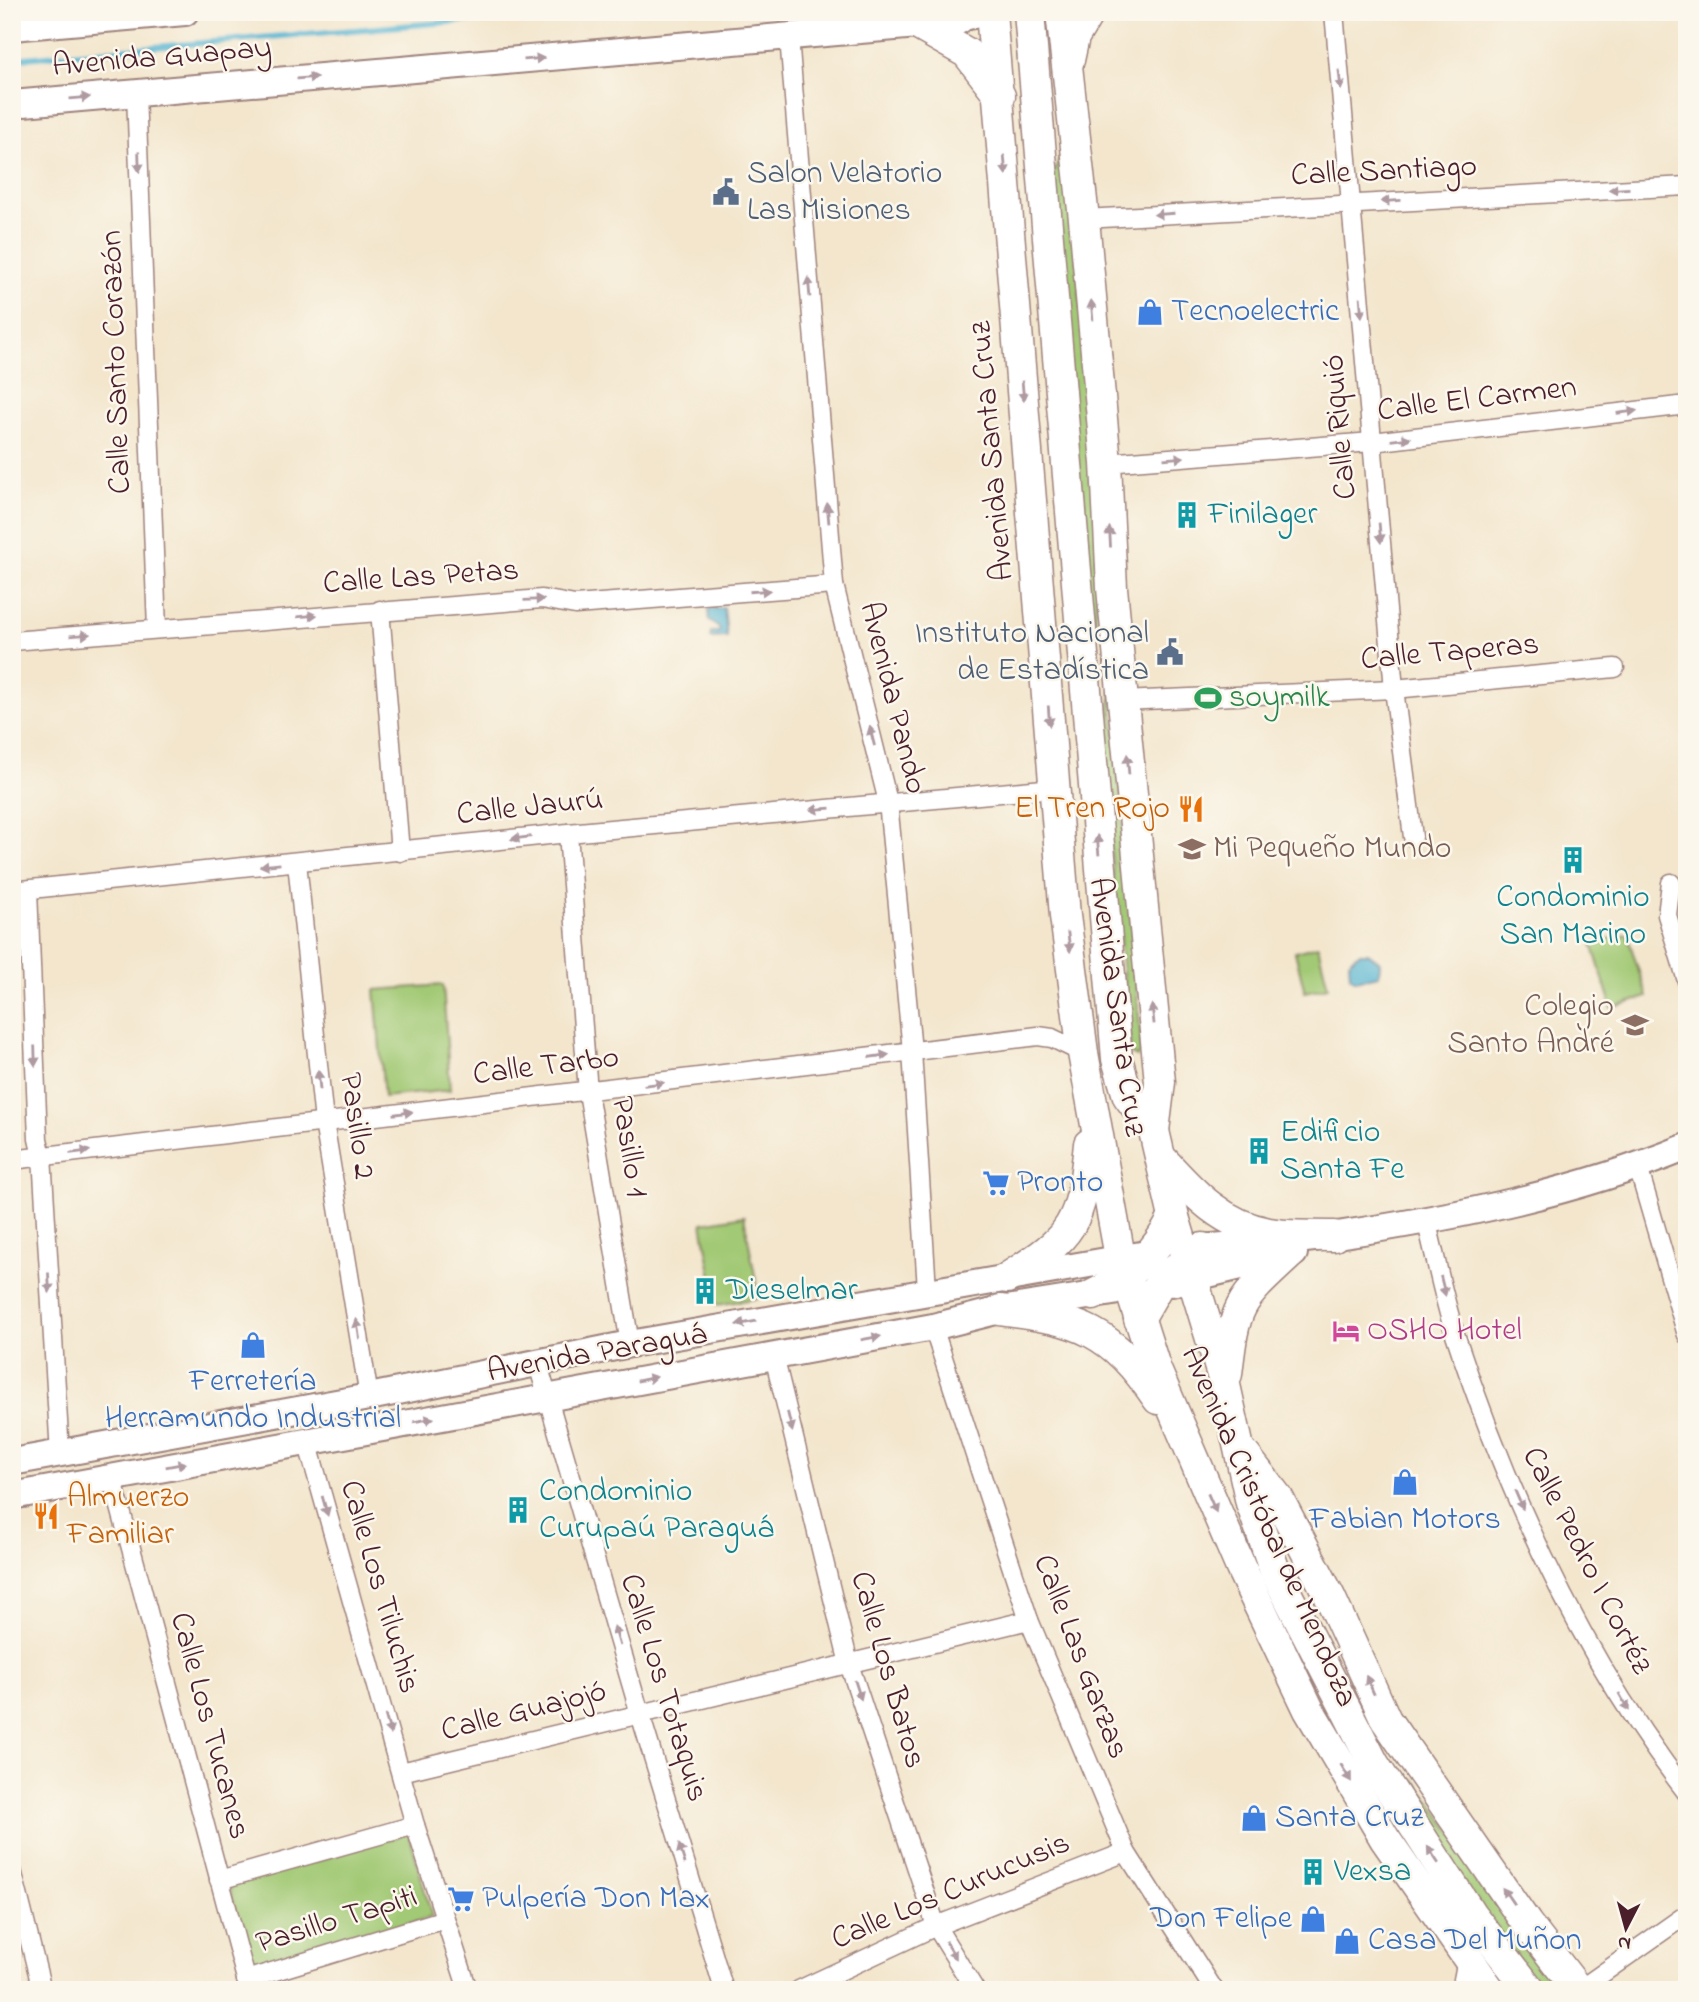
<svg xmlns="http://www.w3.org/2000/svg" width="1699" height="2002" viewBox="0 0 1699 2002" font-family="'Indie Flower',sans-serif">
<rect width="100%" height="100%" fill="#fbf7ec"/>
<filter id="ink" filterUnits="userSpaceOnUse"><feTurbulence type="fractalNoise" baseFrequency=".0143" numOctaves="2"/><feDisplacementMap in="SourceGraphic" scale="14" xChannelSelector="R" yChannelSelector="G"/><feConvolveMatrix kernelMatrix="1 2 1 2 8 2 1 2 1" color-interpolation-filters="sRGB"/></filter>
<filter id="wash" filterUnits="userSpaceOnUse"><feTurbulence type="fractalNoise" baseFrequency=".00686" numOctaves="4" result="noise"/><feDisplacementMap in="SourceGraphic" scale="28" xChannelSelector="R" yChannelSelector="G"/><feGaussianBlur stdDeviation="1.57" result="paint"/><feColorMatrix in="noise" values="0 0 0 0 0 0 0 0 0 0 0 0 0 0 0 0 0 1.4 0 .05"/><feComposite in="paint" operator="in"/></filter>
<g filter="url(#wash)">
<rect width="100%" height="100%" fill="#f3e6cd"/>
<g fill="#a2c974" stroke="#767450" stroke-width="2">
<path d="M1066,145L1102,537L1093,649L1053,174Z"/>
<path d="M1112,693L1141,1041V1051L1137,1057L1131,1054L1101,750Z"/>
<path d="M1627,934L1647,997L1612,1008L1592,944Z"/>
<path d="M1318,946L1328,987L1305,992L1295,952Z"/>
<path d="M443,985L450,1090L384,1097L375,990Z"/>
<path d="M744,1216L759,1298L717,1305L702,1223Z"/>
<path d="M1414,1778L1564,1990H1541L1480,1912L1433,1832Z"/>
<path d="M409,1833L432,1917L251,1972L229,1886Z"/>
</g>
<g fill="#51b2d0" stroke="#4e687e" stroke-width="2">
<path d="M724,608L727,637L710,638L711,632H719L720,629L709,620L708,609Z"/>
<path d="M1359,953H1368L1380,962L1379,975L1356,980L1350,976L1349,962Z"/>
</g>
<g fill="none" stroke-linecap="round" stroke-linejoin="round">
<path stroke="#51b2d0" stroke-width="6" d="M12,59L566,12"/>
</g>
</g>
<g filter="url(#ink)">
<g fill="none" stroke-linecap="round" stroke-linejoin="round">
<defs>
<g id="street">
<path d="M1334,12L1394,689L1413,837"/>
<path d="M789,37L834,585L888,802L912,1051L927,1290"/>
<path d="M136,94L157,629"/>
<path d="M1084,219L1687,186"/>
<path d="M1106,463L1372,442L1687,405"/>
<path d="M380,610L400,852"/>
<path d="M12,641L542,599L575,605L834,585"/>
<path d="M1122,701L1394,689L1615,668"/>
<path d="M568,833L588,1092L630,1344"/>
<path d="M297,862L324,1122L369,1397"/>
<path d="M1671,883L1667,915L1687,981"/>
<path d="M28,890L38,1139L42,1156L60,1454"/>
<path d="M12,891L568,833L1054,788"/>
<path d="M12,1160L1038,1036L1052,1038L1083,1053"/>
<path d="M1638,1167L1687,1335"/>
<path d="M1426,1220C1436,1258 1443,1297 1455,1334C1508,1496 1582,1657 1687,1793"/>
<path d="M933,1327L1029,1620L1126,1852L1214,1990"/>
<path d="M774,1356L849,1664L936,1926L975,1990"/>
<path d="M537,1361L640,1714L724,1990"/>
<path d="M307,1441L415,1825L468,1990"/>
<path d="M112,1477L249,1990"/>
<path d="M401,1772L1029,1620"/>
<path d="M12,1870L42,1990"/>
<path d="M219,1880L415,1825"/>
<path d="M246,1980L445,1919"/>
<path d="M799,1990L936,1926L1126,1852"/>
<path d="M1461,1990L1467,1959"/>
<path d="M1579,1990L1687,1914"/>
</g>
<g id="secondary">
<path d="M12,27L185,12"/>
<path d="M12,104L918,25L979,14"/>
<path d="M1183,1250C1234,1244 1286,1243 1337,1235C1456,1217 1575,1193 1687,1147"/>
<path d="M1172,1283L1294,1253"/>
<path d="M12,1462L369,1397L630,1344L1141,1255"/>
<path d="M12,1496L933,1327L1000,1310L1113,1292"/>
</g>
<g id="primary">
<path d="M991,12L1065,916L1083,1053L1120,1257L1156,1370L1241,1568L1309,1710L1385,1839L1490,1990"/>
<path d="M1029,12L1117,1059L1128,1096L1154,1131L1174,1217L1225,1385L1251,1503L1275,1571L1374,1764L1471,1914L1530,1990"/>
<path d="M1061,12L1084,219L1106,463L1112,588L1160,1082L1154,1131"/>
<path d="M958,19L967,12"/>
<path d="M918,25L967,53L1000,96"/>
<path d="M1069,60L1074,37L1089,12"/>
<path d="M1164,1161C1194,1194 1223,1225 1269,1233C1289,1237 1313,1235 1334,1236"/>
<path d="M1007,1278C1074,1236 1081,1224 1089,1144"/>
<path d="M1093,1295C1131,1276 1155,1255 1174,1217"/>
<path d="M1000,1310C1081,1320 1111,1330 1158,1399"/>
<path d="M1139,1319L1162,1279L1203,1248"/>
<path d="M1227,1374C1235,1303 1238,1302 1290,1254"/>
<path d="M1244,1454L1278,1498L1330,1597L1386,1720L1527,1924L1578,1990"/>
</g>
</defs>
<use href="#street" stroke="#9e827c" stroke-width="21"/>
<use href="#secondary" stroke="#9e827c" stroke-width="30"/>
<use href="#primary" stroke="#9e827c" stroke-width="33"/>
<use href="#street" stroke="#fff" stroke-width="18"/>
<use href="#secondary" stroke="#fff" stroke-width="26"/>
<use href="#primary" stroke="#fff" stroke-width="30"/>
</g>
<defs><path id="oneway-solid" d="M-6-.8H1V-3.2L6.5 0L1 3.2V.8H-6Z" transform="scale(1.75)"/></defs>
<g fill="#ae9aa0">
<use href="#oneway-solid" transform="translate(534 59) rotate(-5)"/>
<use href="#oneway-solid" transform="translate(307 78) rotate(-5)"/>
<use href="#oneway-solid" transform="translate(1340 80) rotate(84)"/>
<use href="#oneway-solid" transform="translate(80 98) rotate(-5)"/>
<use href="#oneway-solid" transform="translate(139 162) rotate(88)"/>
<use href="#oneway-solid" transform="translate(1005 165) rotate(85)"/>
<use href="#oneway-solid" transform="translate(1619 189) rotate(177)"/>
<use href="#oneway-solid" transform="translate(1391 201) rotate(177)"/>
<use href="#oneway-solid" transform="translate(1164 214) rotate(176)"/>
<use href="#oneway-solid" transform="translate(809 287) rotate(-95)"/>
<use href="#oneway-solid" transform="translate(1361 307) rotate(85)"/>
<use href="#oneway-solid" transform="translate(1092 310) rotate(-95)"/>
<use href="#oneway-solid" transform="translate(1023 391) rotate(85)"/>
<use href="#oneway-solid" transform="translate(1627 412) rotate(-7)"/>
<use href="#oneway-solid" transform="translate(1401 439) rotate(-7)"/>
<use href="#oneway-solid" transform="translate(1174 458) rotate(-5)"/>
<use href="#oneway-solid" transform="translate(828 513) rotate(-95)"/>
<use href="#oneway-solid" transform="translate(1380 533) rotate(85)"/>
<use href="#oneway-solid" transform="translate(1110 537) rotate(-93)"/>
<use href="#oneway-solid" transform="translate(760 591) rotate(-4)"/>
<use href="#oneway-solid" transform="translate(534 600) rotate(-2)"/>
<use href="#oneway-solid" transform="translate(307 616) rotate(-5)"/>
<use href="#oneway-solid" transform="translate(80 635) rotate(-5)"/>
<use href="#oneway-solid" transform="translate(1049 716) rotate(86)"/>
<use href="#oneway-solid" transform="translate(872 736) rotate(-104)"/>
<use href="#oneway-solid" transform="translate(1128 764) rotate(-95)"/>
<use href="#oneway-solid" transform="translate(820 809) rotate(175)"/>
<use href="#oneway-solid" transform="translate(521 838) rotate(173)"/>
<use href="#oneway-solid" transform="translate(1098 845) rotate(-95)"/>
<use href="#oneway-solid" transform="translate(270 865) rotate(174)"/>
<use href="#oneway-solid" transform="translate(1069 942) rotate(83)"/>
<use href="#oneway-solid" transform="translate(1153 1014) rotate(-96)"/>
<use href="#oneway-solid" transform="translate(35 1056) rotate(88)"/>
<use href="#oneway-solid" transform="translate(879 1056) rotate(-8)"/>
<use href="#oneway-solid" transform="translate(319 1080) rotate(-96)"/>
<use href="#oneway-solid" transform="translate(654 1084) rotate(-7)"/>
<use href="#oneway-solid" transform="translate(403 1113) rotate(-7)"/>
<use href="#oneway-solid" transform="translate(80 1152) rotate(-7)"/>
<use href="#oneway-solid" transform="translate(49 1283) rotate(87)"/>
<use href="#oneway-solid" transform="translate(1443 1286) rotate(76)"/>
<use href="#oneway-solid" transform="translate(746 1323) rotate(170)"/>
<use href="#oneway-solid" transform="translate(358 1329) rotate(-99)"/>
<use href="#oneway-solid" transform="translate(871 1338) rotate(-10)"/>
<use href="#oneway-solid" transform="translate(647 1379) rotate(-11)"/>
<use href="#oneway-solid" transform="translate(424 1420) rotate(-10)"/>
<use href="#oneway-solid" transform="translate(790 1422) rotate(76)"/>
<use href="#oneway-solid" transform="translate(176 1465) rotate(-10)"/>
<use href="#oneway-solid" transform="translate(1519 1500) rotate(67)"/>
<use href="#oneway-solid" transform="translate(1212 1503) rotate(66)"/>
<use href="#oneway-solid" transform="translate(325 1506) rotate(74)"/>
<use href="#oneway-solid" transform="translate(617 1636) rotate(-106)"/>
<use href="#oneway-solid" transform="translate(1370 1685) rotate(-114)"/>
<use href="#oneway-solid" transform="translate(858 1690) rotate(72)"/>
<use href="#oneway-solid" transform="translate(1624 1702) rotate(60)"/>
<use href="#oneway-solid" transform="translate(388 1725) rotate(74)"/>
<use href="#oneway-solid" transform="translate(1346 1773) rotate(59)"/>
<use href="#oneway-solid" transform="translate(682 1854) rotate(-107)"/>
<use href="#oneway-solid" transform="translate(1433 1855) rotate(-123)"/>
<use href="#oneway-solid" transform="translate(1508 1896) rotate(-125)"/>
<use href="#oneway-solid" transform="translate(951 1950) rotate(59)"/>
</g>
</g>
<defs>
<symbol id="civic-bare" viewBox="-9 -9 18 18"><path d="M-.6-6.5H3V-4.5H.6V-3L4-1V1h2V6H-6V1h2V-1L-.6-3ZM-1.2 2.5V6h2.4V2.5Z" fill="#5c6f8a" stroke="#fbf7ec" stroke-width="2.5" paint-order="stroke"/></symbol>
<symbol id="shop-bare" viewBox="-9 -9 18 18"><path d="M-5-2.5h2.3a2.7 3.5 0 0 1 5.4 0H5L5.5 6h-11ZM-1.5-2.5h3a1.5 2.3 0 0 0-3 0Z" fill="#3f7fe0" stroke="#fbf7ec" stroke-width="2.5" paint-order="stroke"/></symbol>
<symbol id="building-bare" viewBox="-9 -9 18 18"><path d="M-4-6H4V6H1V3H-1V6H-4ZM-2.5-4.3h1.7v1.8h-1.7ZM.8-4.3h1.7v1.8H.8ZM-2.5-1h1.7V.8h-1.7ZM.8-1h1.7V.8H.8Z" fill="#0f9aa8" stroke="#fbf7ec" stroke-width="2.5" paint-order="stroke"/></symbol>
<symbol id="stadium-bare" viewBox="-9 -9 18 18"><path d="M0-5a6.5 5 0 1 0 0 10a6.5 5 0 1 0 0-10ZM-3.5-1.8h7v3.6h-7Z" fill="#2e9e5b" stroke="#fbf7ec" stroke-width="2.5" paint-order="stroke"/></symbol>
<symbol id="restaurant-bare" viewBox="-9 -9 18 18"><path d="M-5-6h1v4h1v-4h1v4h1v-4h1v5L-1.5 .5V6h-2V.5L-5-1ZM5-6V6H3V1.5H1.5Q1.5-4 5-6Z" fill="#e8710a" stroke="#fbf7ec" stroke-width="2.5" paint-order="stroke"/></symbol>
<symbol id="school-bare" viewBox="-9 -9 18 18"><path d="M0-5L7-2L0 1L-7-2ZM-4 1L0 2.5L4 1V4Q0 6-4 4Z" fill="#8d6e63" stroke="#fbf7ec" stroke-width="2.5" paint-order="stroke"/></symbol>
<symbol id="supermarket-bare" viewBox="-9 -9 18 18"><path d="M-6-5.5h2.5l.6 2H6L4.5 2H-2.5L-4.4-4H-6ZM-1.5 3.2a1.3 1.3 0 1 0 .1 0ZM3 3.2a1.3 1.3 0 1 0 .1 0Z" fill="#3f7fe0" stroke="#fbf7ec" stroke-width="2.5" paint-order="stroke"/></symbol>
<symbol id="hotel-bare" viewBox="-9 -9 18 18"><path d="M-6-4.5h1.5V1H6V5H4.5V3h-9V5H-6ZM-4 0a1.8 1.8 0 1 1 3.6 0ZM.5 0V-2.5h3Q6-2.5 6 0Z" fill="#d1479c" stroke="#fbf7ec" stroke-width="2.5" paint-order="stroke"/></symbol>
</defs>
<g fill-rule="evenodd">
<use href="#civic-bare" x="707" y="173" width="38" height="38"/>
<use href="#shop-bare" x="1131" y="293" width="38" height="38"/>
<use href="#building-bare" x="1168" y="496" width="38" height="38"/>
<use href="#civic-bare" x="1151" y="633" width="38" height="38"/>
<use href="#stadium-bare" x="1189" y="679" width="38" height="38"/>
<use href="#restaurant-bare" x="1172" y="790" width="38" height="38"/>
<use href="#school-bare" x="1173" y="830" width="38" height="38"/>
<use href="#building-bare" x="1554" y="841" width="38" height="38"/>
<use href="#school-bare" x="1616" y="1006" width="38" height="38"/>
<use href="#building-bare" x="1240" y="1132" width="38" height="38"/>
<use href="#supermarket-bare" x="977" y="1164" width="38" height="38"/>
<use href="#building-bare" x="686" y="1272" width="38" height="38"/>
<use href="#hotel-bare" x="1327" y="1312" width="38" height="38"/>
<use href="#shop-bare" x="234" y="1326" width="38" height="38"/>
<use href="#shop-bare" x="1386" y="1463" width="38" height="38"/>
<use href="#building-bare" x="499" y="1491" width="38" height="38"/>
<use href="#restaurant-bare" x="27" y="1497" width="38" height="38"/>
<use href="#shop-bare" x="1235" y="1799" width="38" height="38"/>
<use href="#building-bare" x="1294" y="1853" width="38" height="38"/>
<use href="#supermarket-bare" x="442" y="1880" width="38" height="38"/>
<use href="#shop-bare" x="1294" y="1900" width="38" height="38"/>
<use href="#shop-bare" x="1328" y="1922" width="38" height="38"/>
</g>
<g text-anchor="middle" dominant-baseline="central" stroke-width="5" stroke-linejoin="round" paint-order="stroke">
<g font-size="32" fill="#4a1f2b" stroke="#fbf7ec">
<text transform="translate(162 58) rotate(-5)">Avenida Guapay</text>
<text transform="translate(1384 172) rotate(-3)">Calle Santiago</text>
<text transform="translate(117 362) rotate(-92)">Calle Santo Corazón</text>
<text transform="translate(1477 400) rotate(-7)">Calle El Carmen</text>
<text transform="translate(1341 427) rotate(-95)">Calle Riquió</text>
<text transform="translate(993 451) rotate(-95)">Avenida Santa Cruz</text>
<text transform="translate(421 578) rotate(-4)">Calle Las Petas</text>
<text transform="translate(1450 653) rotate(-5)">Calle Taperas</text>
<text transform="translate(892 698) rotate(76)">Avenida Pando</text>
<text transform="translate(530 808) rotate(-6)">Calle Jaurú</text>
<text transform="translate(1116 1007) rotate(82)">Avenida Santa Cruz</text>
<text transform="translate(546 1067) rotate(-7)">Calle Tarbo</text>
<text transform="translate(356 1126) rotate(82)">Pasillo 2</text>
<text transform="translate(628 1147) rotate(81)">Pasillo 1</text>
<text transform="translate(597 1354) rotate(-10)">Avenida Paraguá</text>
<text transform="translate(1268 1527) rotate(66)">Avenida Cristóbal de Mendoza</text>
<text transform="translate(1586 1561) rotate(63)">Calle Pedro I Cortéz</text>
<text transform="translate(379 1587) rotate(74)">Calle Los Tiluchis</text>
<text transform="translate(1080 1657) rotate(69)">Calle Las Garzas</text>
<text transform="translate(887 1670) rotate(74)">Calle Los Batos</text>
<text transform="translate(663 1688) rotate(73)">Calle Los Totaquis</text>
<text transform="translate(524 1712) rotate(-14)">Calle Guajojó</text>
<text transform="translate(209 1726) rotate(75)">Calle Los Tucanes</text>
<text transform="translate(951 1892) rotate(-23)">Calle Los Curucusis</text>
<text transform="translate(337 1921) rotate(-17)">Pasillo Tapiti</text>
</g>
<g font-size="32" fill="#4e5e75" stroke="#fbf7ec" text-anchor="start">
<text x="747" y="174">Salon Velatorio<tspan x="747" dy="37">Las Misiones</tspan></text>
<text x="1149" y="634" text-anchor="end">Instituto Nacional<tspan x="1149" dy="37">de Estadística</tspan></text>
</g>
<g font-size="32" fill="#366cbe" stroke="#fbf7ec" text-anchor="start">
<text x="1171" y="312">Tecnoelectric</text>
<text x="1017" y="1183">Pronto</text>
<text x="253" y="1382" text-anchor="middle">Ferretería<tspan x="253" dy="37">Herramundo Industrial</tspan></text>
<text x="1405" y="1520" text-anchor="middle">Fabian Motors</text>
<text x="1275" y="1818">Santa Cruz</text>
<text x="482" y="1899">Pulpería Don Max</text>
<text x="1292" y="1919" text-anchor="end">Don Felipe</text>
<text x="1368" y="1941">Casa Del Muñon</text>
</g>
<g font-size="32" fill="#0d838f" stroke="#fbf7ec" text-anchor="start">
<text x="1208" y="515">Finilager</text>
<text x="1573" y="898" text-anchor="middle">Condominio<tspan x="1573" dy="37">San Marino</tspan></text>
<text x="1280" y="1133">Edificio<tspan x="1280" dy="37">Santa Fe</tspan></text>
<text x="726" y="1291">Dieselmar</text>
<text x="539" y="1492">Condominio<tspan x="539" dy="37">Curupaú Paraguá</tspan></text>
<text x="1334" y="1872">Vexsa</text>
</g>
<g font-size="32" fill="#27864d" stroke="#fbf7ec" text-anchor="start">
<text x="1229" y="698">soymilk</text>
</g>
<g font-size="32" fill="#c56008" stroke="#fbf7ec" text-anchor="end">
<text x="1170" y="809">El Tren Rojo</text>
<text x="67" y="1498" text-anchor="start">Almuerzo<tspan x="67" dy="37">Familiar</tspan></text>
</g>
<g font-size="32" fill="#785e54" stroke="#fbf7ec" text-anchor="start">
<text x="1213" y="849">Mi Pequeño Mundo</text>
<text x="1614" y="1007" text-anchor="end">Colegio<tspan x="1614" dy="37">Santo André</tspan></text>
</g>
<g font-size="32" fill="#b23c85" stroke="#fbf7ec" text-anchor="start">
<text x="1367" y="1331">OSHO Hotel</text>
</g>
</g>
<rect width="1699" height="2002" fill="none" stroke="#fbf7ec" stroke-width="42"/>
<g transform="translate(1626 1928) rotate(186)" stroke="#fbf7ec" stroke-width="5" paint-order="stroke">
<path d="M0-5L12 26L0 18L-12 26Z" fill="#4a1f2b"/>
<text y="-10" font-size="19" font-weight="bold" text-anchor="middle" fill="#4a1f2b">N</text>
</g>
</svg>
